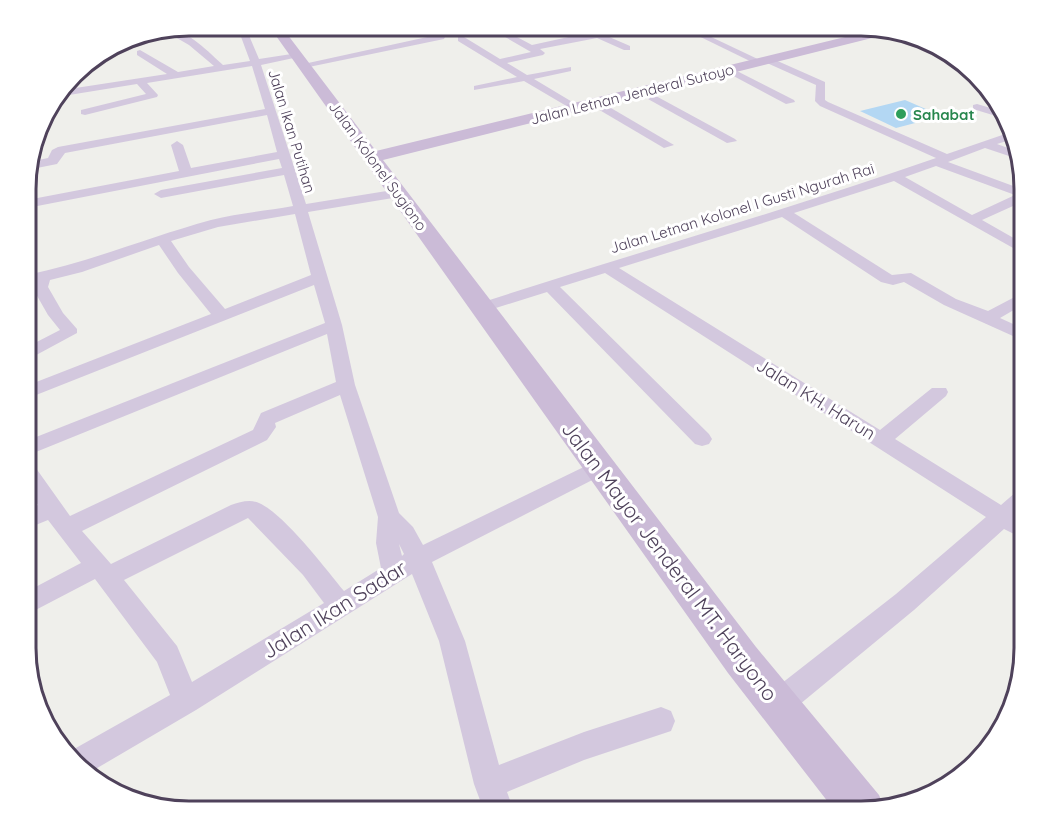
<svg xmlns="http://www.w3.org/2000/svg" width="1050" height="837" viewBox="0 0 1050 837" font-family="Quicksand,sans-serif">
<rect width="100%" height="100%" fill="#efefeb"/>
<path fill="#b3d7f3" d="M905,100L942,116L896,128L860,111Z"/>
<g fill="none" stroke-linecap="round" stroke-linejoin="round">
<g fill="#d3c8de" fill-rule="evenodd">
<path d="M237,26H245L259,59L298,53L303,56L261,65L306,204L399,189L406,193L399,197L308,212L342,325L355,385L399,513L413,527L423,545L592,463L599,460L606,463L609,468L606,473L432,562L465,641L499,765L584,732L661,707L671,711L675,721L671,731L584,760L507,792L514,811H484L474,784L439,641L412,574L196,710L87,774L67,753L170,695L157,662L95,579L26,615V592L81,563L48,520L26,529V510L38,505L26,487V462L33,464L70,516L253,430L261,413L336,382L327,334L26,456V441L325,323L314,285L26,399V386L211,314L178,273L159,245L82,272L50,280L48,287L63,313L77,329V333L27,360V347L60,330L48,315L32,287L33,283L27,285V275C90,262 149,237 211,220C238,213 266,211 293,206L284,175L161,198L154,194L161,190L282,168L279,159L27,208V200L179,171L171,145L177,141L183,145L191,168L277,152L267,115L65,153L57,164L27,170L29,162L48,158L52,150L58,147L265,109L252,66L147,83L158,95L157,97L85,115L81,114V110L146,94L137,84L69,95L60,93L64,87L69,89L167,74L137,55V51L140,50L178,72L214,66L189,45L163,30C185,26 208,52 223,65L250,61ZM295,214L311,275L225,309L189,267L171,241L218,227ZM340,395L378,517L376,543L381,568L344,591C325,568 284,514 259,503C250,499 240,502 231,505L111,564L82,531L267,440L276,427L275,423ZM248,518L303,575L324,603L192,682L177,646L124,580ZM399,544L404,554L402,556Z"/>
<path d="M486,26H496L532,45L596,31L648,26L607,36L630,46V50H624L597,38L540,49L545,53L543,55L507,63L527,75L571,67V71L534,79L579,106V110L575,111L524,81L474,90V86L517,77L458,41V37H464L500,59L531,52Z"/>
<path d="M678,26H688L766,63L758,65Z"/>
<path d="M441,34L445,37L444,39L304,68L299,65Z"/>
<path d="M767,59H773L825,82V100L828,102L947,154L1011,132L1013,139L997,144L1016,151L1018,159L985,148L948,162L1024,190V201L982,220L1024,244V254L894,181L794,213L892,275L911,273L956,299L988,311L1024,292V304L1000,318L1024,329V341L944,305L904,282L893,285L881,282L782,217L619,268L880,430L932,388H946L948,392L946,396L895,439L1001,505L1016,492L1024,490V511L1019,515L1024,519V539L1004,529L914,610L788,714L778,717L768,714L764,704L768,694L896,594L986,517L605,273L560,287L709,434L712,439L709,444L702,446L695,444L547,292L480,313L472,308L474,305C628,255 784,211 936,158L820,106L815,101L816,85L767,63ZM936,166L1015,195L972,215L905,177Z"/>
<path d="M729,67L794,100L795,102L786,104L726,72L724,70Z"/>
<path d="M643,89L735,139L737,141L727,143L639,94L638,92Z"/>
<path d="M591,101H599L674,145L664,148L591,105Z"/>
<path d="M977,104L1004,112L1009,120L973,109V105Z"/>
</g>
<path fill="#cbbbd7" fill-rule="evenodd" d="M269,26H281L376,151L882,28L896,32L383,160L756,647L879,795L884,807L861,812L835,811L728,673Z"/>
</g>
<circle fill="#2e9e5b" stroke="#fff" stroke-width="2" cx="901" cy="114" r="6"/>
<g text-anchor="middle" dominant-baseline="central" stroke-width="6" stroke-linejoin="round" paint-order="stroke">
<g font-size="15" fill="#4f425b" stroke="#fff">
<text transform="translate(632 94) rotate(-14)">Jalan Letnan Jenderal Sutoyo</text>
<text transform="translate(292 131) rotate(73)">Jalan Ikan Putihan</text>
<text transform="translate(378 166) rotate(54)">Jalan Kolonel Sugiono</text>
<text transform="translate(742 208) rotate(-17)">Jalan Letnan Kolonel I Gusti Ngurah Rai</text>
</g>
<g font-size="15" font-weight="bold" fill="#27864d" stroke="#fff" text-anchor="start">
<text x="913" y="114">Sahabat</text>
</g>
<g font-size="18" fill="#4f425b" stroke="#fff">
<text transform="translate(816 399) rotate(32)">Jalan KH. Harun</text>
</g>
<g font-size="21" fill="#4f425b" stroke="#fff">
<text transform="translate(670 561) rotate(53)">Jalan Mayor Jenderal MT. Haryono</text>
<text transform="translate(334 609) rotate(-32)">Jalan Ikan Sadar</text>
</g>
</g>
<path d="M0 0H1050V837H0ZM189 36H861A153 153 0 0 1 1014 189V648A153 153 0 0 1 861 801H189A153 153 0 0 1 36 648V189A153 153 0 0 1 189 36Z" fill="#fff" fill-rule="evenodd"/>
<path fill="none" stroke="#4f425b" stroke-width="3" d="M189 36H861A153 153 0 0 1 1014 189V648A153 153 0 0 1 861 801H189A153 153 0 0 1 36 648V189A153 153 0 0 1 189 36Z"/>
</svg>
